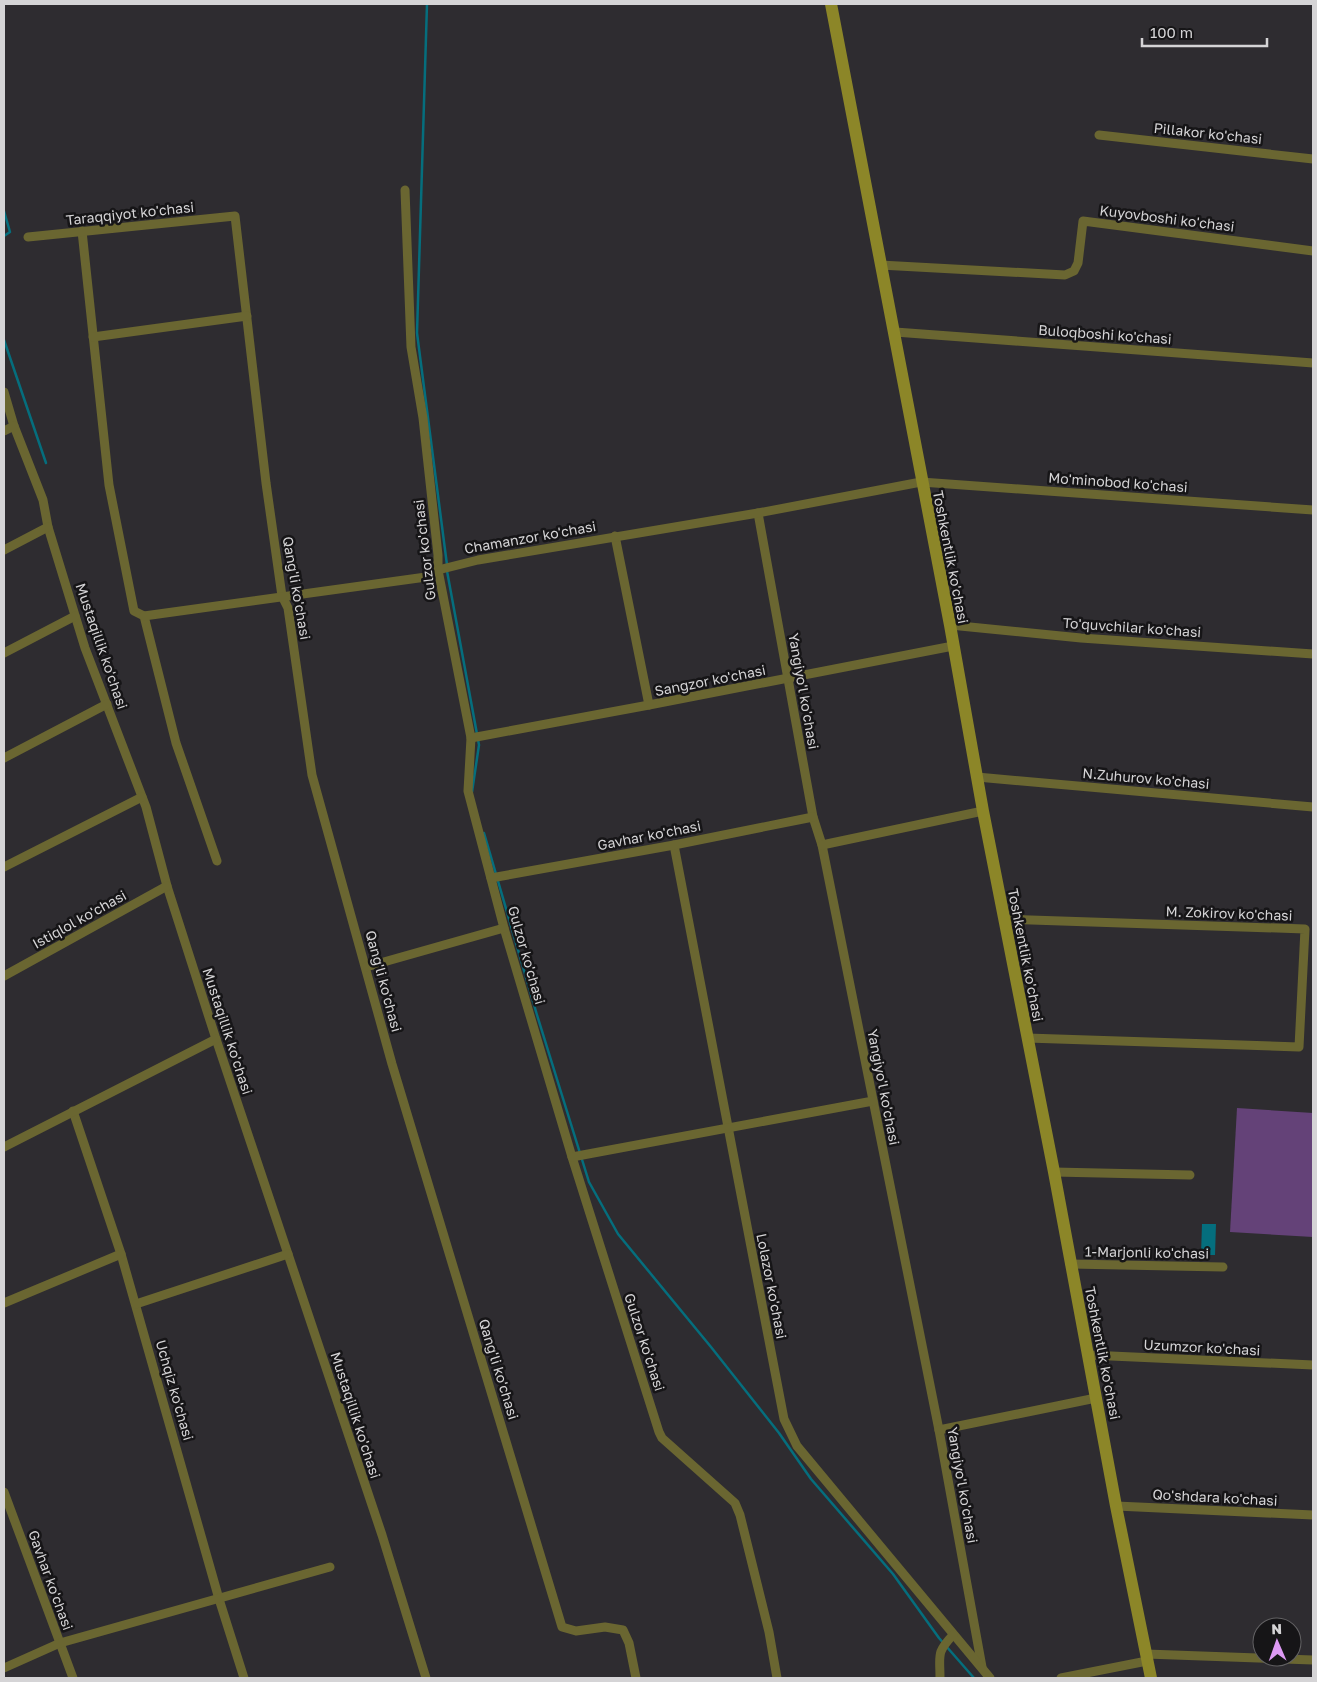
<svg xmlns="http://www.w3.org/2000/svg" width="1317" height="1682" viewBox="0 0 1317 1682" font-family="'Golos Text',sans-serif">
<rect width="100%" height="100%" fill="#2e2c30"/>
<path fill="#644278" d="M1237,1108L1313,1113V1237L1230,1232Z"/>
<path fill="#056e7d" d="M1202,1224H1216L1215,1255H1201Z"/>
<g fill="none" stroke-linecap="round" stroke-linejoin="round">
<g stroke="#056e7d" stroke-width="2.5">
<path d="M427,4L417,333L447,565"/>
<path d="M4,211L10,232L4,236"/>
<path d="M4,340L46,463"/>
<path d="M447,571L479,745L472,792"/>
<path d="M484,833L537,1015L589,1182L618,1234L711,1347L779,1433L811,1479L893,1574L939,1638L974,1678"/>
</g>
<g stroke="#6a6631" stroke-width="9">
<path d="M1099,135L1313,159"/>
<path d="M405,190L411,347L423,418L438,555V570L471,738L468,791L504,928L572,1157L659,1432L662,1438L735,1503L740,1515L769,1632L777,1678"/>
<path d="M82,231L109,485L134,611L144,616L176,743L217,861"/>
<path d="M28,237L235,216L266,483L282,596L288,608L312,775L392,1064L562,1627L576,1631L605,1627L623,1630L629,1643L636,1678"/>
<path d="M880,265L1065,275L1074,271L1078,263L1083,221L1313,251"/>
<path d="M895,332L1313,363"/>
<path d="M93,337L247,316"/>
<path d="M4,392L14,426L43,500L48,527L85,648L146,807L167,886L216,1039L382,1535L426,1678"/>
<path d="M4,431L14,426"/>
<path d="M758,513L813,817L822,845L939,1430L982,1667"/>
<path d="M615,536L649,705"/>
<path d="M4,550L48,527"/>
<path d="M144,616L426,577L438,570L478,560L758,513L921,482L1313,510"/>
<path d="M950,625L1081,638L1313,654"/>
<path d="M4,653L75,616"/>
<path d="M471,738L649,705L953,646"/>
<path d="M4,758L107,704"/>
<path d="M977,777L1313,807"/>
<path d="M674,845L784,1419L797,1446L990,1678"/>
<path d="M822,845L983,811"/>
<path d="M4,867L142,797"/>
<path d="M491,878L674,845L813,817"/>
<path d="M1004,919L1305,929L1299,1047L1027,1038"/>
<path d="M366,967L504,928"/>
<path d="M4,976L167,886"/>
<path d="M73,1111L121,1254L219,1599L244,1678"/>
<path d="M4,1147L216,1039"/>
<path d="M572,1157L873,1101"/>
<path d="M1054,1172L1190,1175"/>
<path d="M1070,1264L1223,1267"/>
<path d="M4,1303L121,1254"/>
<path d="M136,1304L288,1254"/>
<path d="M1089,1355L1313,1365"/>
<path d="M939,1430L1096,1398"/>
<path d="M4,1492L73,1678"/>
<path d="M1116,1506L1313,1515"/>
<path d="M1146,1654L1313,1660"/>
<path d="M4,1668L60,1643L330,1567"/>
<path d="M940,1678C940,1655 936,1653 953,1635"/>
<path d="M1061,1678L1147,1661"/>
</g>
<path stroke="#8c8628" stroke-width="12" d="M831,4L950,625L983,811L1054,1172L1116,1506L1151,1678"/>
</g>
<g text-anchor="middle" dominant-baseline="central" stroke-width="5" stroke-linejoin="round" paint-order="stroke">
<g font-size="14" fill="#d5d4d6" stroke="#161517">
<text transform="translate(1208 133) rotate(6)">Pillakor ko'chasi</text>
<text transform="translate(130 213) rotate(-6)">Taraqqiyot ko'chasi</text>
<text transform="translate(1167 218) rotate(7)">Kuyovboshi ko'chasi</text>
<text transform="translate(1105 334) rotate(4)">Buloqboshi ko'chasi</text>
<text transform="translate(1118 482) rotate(4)">Mo'minobod ko'chasi</text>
<text transform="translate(530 537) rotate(-10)">Chamanzor ko'chasi</text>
<text transform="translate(424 550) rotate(-97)">Gulzor ko'chasi</text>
<text transform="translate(951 557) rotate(79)">Toshkentlik ko'chasi</text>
<text transform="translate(297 588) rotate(80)">Qang'li ko'chasi</text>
<text transform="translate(1132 627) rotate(4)">To'quvchilar ko'chasi</text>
<text transform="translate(102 646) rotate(71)">Mustaqillik ko'chasi</text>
<text transform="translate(710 680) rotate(-11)">Sangzor ko'chasi</text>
<text transform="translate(804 691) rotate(80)">Yangiyo'l ko'chasi</text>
<text transform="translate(1146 778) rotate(5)">N.Zuhurov ko'chasi</text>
<text transform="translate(649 835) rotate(-11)">Gavhar ko'chasi</text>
<text transform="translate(1229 913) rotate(2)">M. Zokirov ko'chasi</text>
<text transform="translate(79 919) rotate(-29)">Istiqlol ko'chasi</text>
<text transform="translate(527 955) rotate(74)">Gulzor ko'chasi</text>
<text transform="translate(1026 955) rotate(79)">Toshkentlik ko'chasi</text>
<text transform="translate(384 981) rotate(75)">Qang'li ko'chasi</text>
<text transform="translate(228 1031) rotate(72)">Mustaqillik ko'chasi</text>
<text transform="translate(884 1087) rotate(79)">Yangiyo'l ko'chasi</text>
<text transform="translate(1147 1252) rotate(1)">1-Marjonli ko'chasi</text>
<text transform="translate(772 1286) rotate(79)">Lolazor ko'chasi</text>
<text transform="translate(645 1342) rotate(72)">Gulzor ko'chasi</text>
<text transform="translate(1202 1347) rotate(3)">Uzumzor ko'chasi</text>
<text transform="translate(1103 1353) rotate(79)">Toshkentlik ko'chasi</text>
<text transform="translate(499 1369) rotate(73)">Qang'li ko'chasi</text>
<text transform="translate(175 1390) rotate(74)">Uchqiz ko'chasi</text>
<text transform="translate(356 1415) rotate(72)">Mustaqillik ko'chasi</text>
<text transform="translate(963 1485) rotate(80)">Yangiyo'l ko'chasi</text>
<text transform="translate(1215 1497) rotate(3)">Qo'shdara ko'chasi</text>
<text transform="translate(51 1580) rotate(70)">Gavhar ko'chasi</text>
</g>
</g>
<rect width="1317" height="1682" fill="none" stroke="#d5d4d6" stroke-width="10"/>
<g transform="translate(1277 1642) rotate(358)"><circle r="24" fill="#161517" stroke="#626163"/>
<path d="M0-4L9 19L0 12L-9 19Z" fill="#dd99f4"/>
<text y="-8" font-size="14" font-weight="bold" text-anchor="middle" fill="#d5d4d6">N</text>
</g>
<path d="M1142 38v8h125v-8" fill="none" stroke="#d5d4d6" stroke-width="2.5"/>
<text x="1150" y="38" font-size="15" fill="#d5d4d6" stroke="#161517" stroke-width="4" paint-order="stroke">100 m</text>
</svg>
